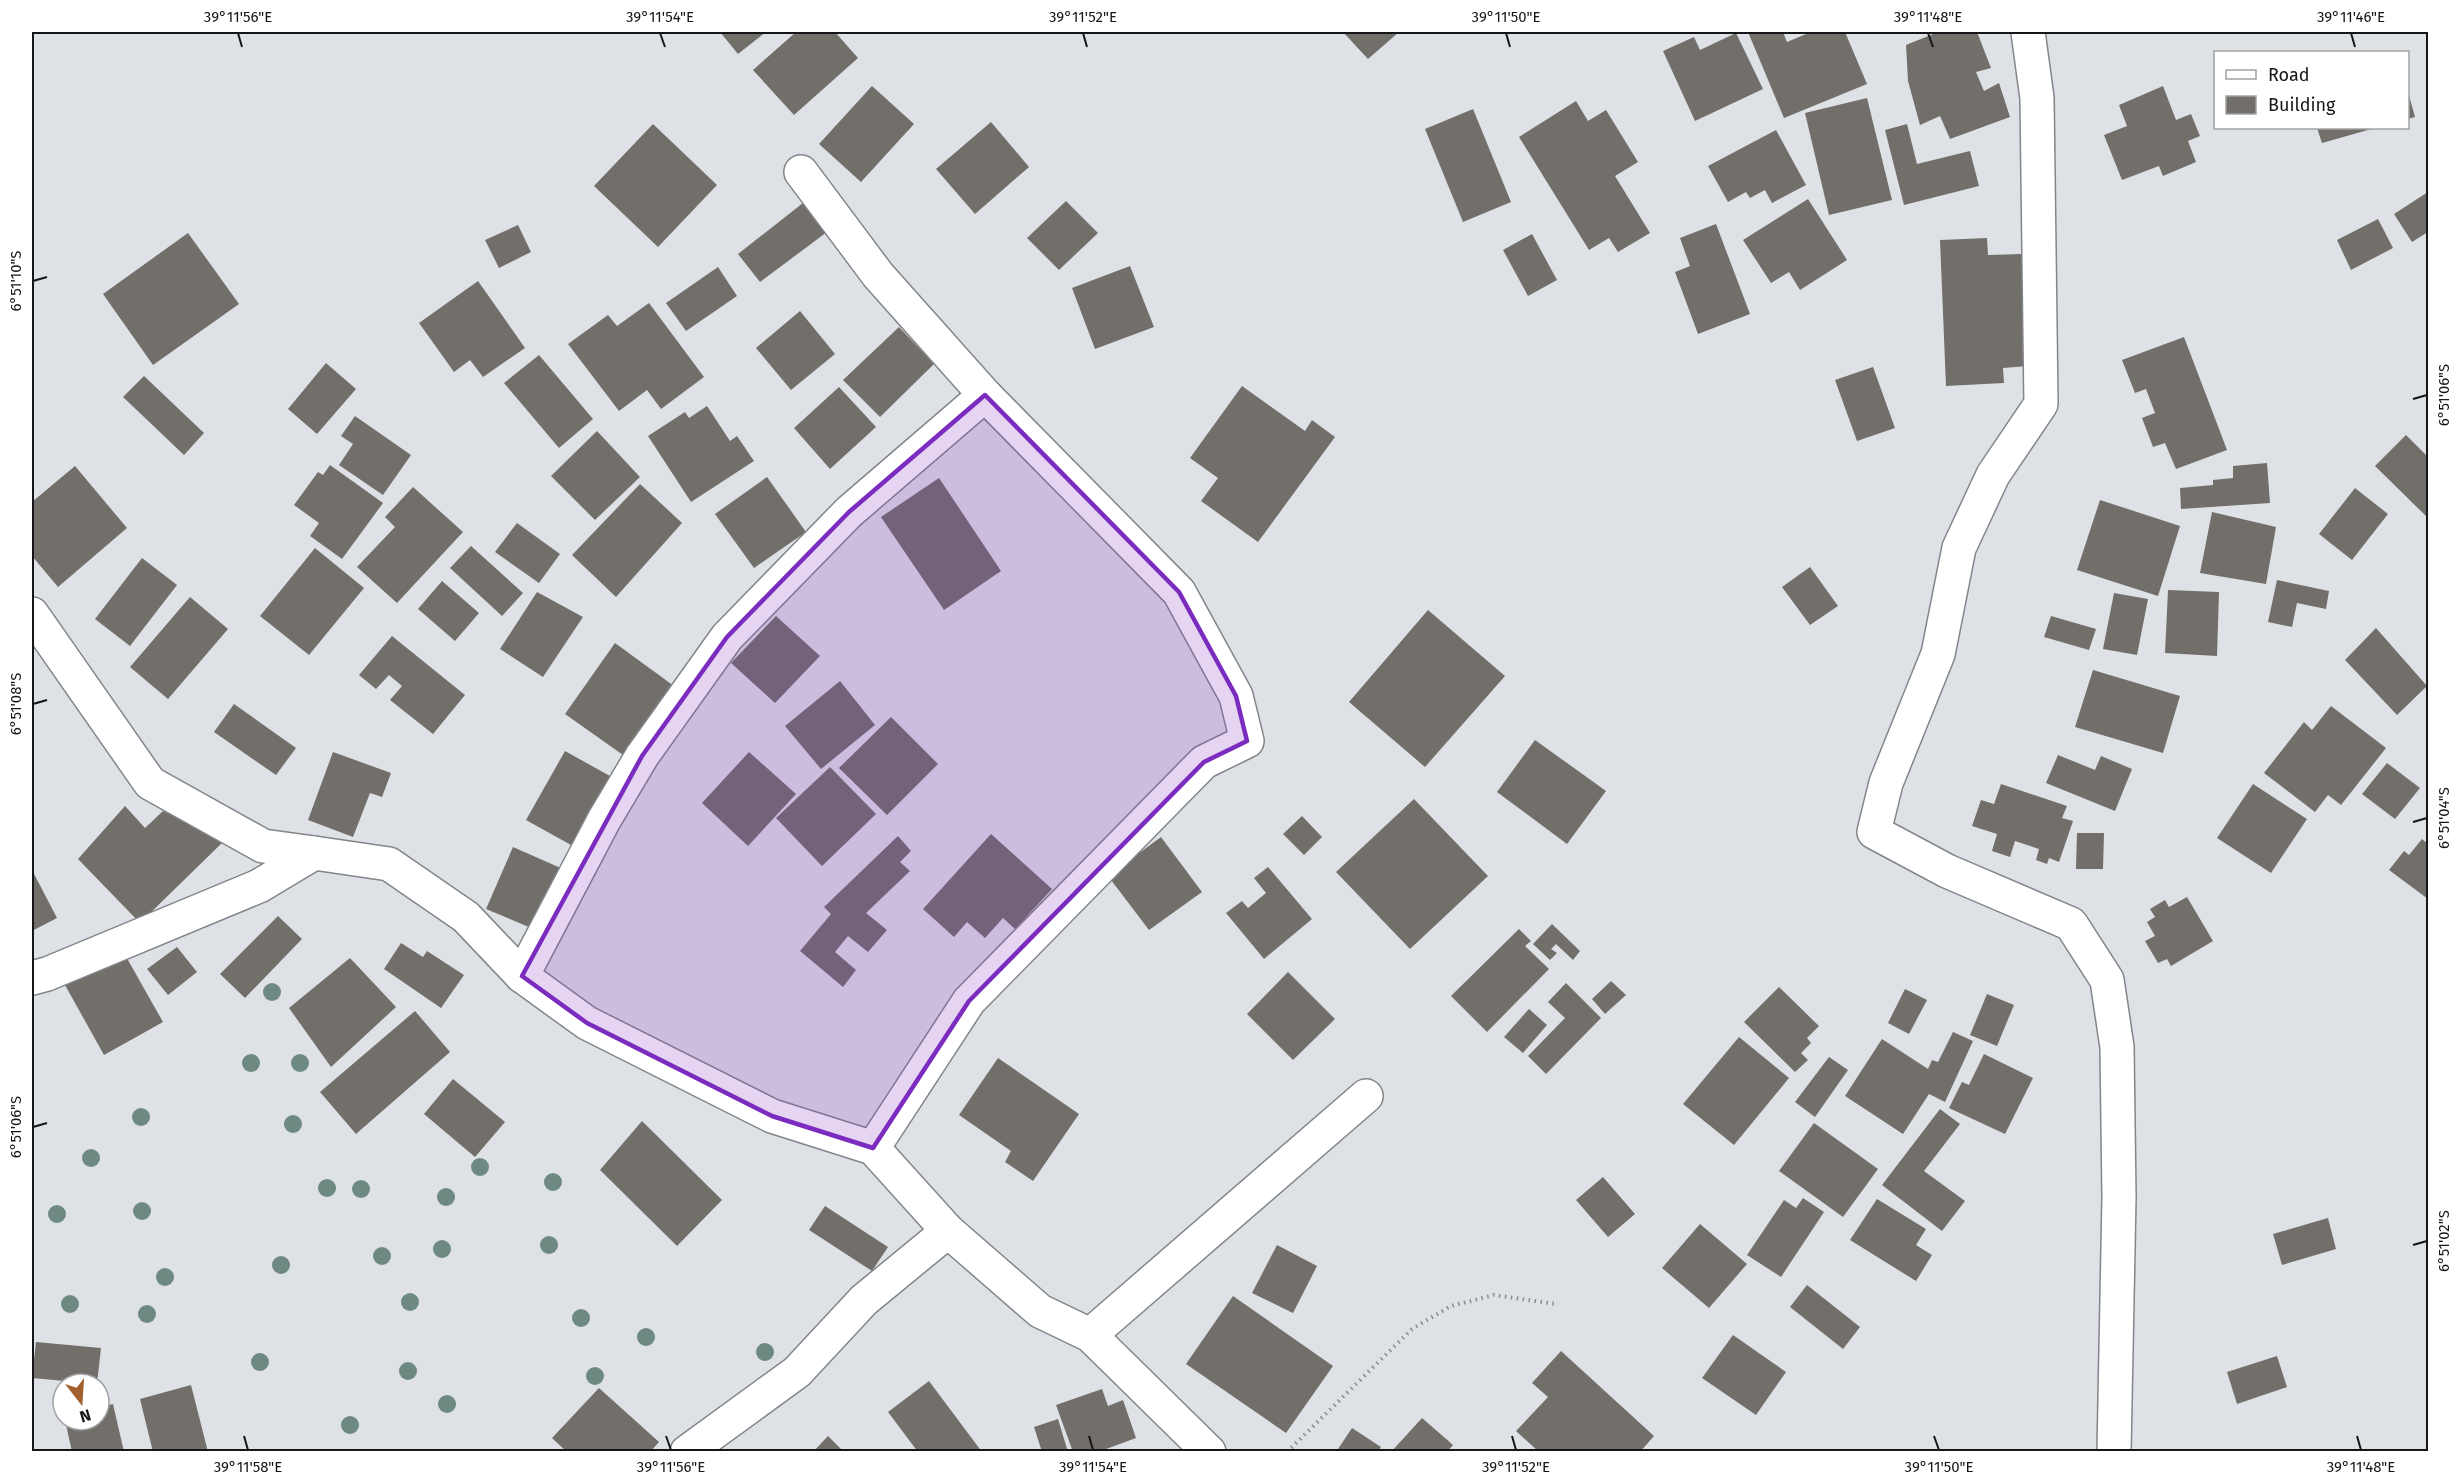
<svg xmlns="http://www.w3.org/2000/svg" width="2460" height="1483" viewBox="0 0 2460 1483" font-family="'Fira Sans',sans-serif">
<rect width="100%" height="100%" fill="#dee2e7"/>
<g fill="#726e6a">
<path d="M720,32H766L738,54Z"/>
<path d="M796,32H835L858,58L794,115L753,70Z"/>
<path d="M1343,32H1399L1368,59Z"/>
<path d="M1748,32H1783L1787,42L1811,32H1845L1867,84L1784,118Z"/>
<path d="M1938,32H1977L1991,68L1976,72L1984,91L1999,83L2010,117L1950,139L1940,116L1920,125L1908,81L1906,45Z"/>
<path d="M1736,33L1763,89L1695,121L1663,51L1694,37L1700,50Z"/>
<path d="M872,86L914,124L861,182L819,144Z"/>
<path d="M2163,86L2176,120L2191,114L2200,136L2188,141L2196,162L2163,176L2159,166L2122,180L2104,135L2127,126L2119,105Z"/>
<path d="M2408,92L2415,117L2408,119Z"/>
<path d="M1867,98L1892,200L1829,215L1805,113Z"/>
<path d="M1576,101L1588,121L1606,110L1638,162L1615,176L1650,233L1618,252L1609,238L1589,250L1519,137Z"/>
<path d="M1473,109L1511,202L1463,222L1425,129Z"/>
<path d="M991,122L1029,167L975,214L936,169Z"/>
<path d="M653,124L717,185L658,247L594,186Z"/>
<path d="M1907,124L1917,164L1970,151L1979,186L1904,205L1885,130Z"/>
<path d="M2317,128H2375L2322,143Z"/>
<path d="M1776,130L1806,185L1772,203L1765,190L1750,198L1746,192L1728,202L1708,166Z"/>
<path d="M2428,192V232L2412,242L2394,214Z"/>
<path d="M808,199L831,229L760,282L738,254Z"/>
<path d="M1808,199L1847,260L1800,290L1789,272L1771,283L1743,240Z"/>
<path d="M1066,201L1098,233L1059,270L1027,238Z"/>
<path d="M2378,219L2393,248L2351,270L2337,240Z"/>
<path d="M1716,224L1750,314L1698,334L1675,272L1690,266L1680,238Z"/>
<path d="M518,225L531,252L499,268L485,240Z"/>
<path d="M188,233L239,304L153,365L103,294Z"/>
<path d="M1532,234L1557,280L1528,296L1503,250Z"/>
<path d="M1987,238L1988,255L2022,254L2028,366L2003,368L2004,383L1946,386L1940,240Z"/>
<path d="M1130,266L1154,327L1095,349L1072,288Z"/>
<path d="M718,267L737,296L686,331L666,303Z"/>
<path d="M478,281L525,348L483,377L470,360L454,372L419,323Z"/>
<path d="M649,303L704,377L661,409L647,390L619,411L568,344L608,315L617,326Z"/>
<path d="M800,311L835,354L791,390L756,348Z"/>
<path d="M899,327L934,364L880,417L843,380Z"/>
<path d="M2184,337L2227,450L2176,469L2165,443L2153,447L2142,418L2155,413L2146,389L2135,393L2122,360Z"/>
<path d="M539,355L593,419L559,448L504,383Z"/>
<path d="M326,363L356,389L317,434L288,409Z"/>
<path d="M1873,367L1895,428L1857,441L1835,380Z"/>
<path d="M144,376L204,433L184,455L123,397Z"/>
<path d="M1242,386L1305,431L1312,420L1335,437L1258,542L1201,501L1218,478L1190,458Z"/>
<path d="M839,387L876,427L830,469L794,428Z"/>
<path d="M707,406L730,441L737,436L754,461L691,502L648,436L685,412L689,418Z"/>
<path d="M355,416L411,455L383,495L339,465L353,444L341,436Z"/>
<path d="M597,431L640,477L595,520L551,476Z"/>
<path d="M2406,435L2428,457V518L2375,466Z"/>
<path d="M2267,463L2270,503L2181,509L2180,488L2213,485V480L2233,478V466Z"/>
<path d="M330,465L383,503L342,559L310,536L319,523L294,505L318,472L323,475Z"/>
<path d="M75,466L127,528L58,587L32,556V502Z"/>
<path d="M767,477L806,532L754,568L715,514Z"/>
<path d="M939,478L1001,571L944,610L881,517Z"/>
<path d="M640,484L682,523L616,597L572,555Z"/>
<path d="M413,487L463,532L397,603L357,567L395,527L385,517Z"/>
<path d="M2355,488L2388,514L2352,560L2319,534Z"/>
<path d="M2100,500L2180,526L2158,596L2077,570Z"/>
<path d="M2212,512L2276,527L2266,584L2200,573Z"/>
<path d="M517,523L560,554L539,583L495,552Z"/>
<path d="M471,546L523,593L502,616L450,568Z"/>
<path d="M315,548L364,588L309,655L260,616Z"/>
<path d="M142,558L177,585L130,646L95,619Z"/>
<path d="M1810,567L1838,606L1810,625L1782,587Z"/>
<path d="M2277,580L2329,591L2326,609L2297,603L2292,627L2268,622Z"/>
<path d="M442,581L479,613L455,641L418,609Z"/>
<path d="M2168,590L2219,592L2217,656L2165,653Z"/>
<path d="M537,592L583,617L543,677L500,649Z"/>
<path d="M2114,593L2148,599L2137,655L2103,649Z"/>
<path d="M190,597L228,629L168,699L130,667Z"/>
<path d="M1428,610L1505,676L1425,767L1349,702Z"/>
<path d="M776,616L820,656L775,703L731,663Z"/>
<path d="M2051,616L2096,629L2089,650L2044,637Z"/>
<path d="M2376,628L2427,686L2397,715L2345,660Z"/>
<path d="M392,636L465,695L433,734L390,700L402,686L389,675L376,689L359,675Z"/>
<path d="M615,643L674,686L623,755L565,714Z"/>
<path d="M2093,670L2180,696L2163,753L2075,727Z"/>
<path d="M840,681L875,725L821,769L785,726Z"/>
<path d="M234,704L296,748L276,775L214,732Z"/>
<path d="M2331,706L2386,748L2341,805L2328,795L2315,812L2264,773L2304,722L2312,730Z"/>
<path d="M891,717L938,764L887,815L839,768Z"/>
<path d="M1535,740L1606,791L1567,844L1497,792Z"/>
<path d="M565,751L619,781L580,850L526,820Z"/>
<path d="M333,752L391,773L382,797L370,793L353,837L308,820Z"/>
<path d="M749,752L796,794L748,846L702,803Z"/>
<path d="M2058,755L2095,770L2101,756L2132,769L2115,811L2046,783Z"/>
<path d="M2387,763L2420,788L2395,819L2362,794Z"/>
<path d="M830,767L876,814L822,866L776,818Z"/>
<path d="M2001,784L2067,806L2062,818L2073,821L2059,862L2049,858L2047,864L2036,860L2039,849L2015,841L2010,857L1992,851L1997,834L1972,826L1981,800L1994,804Z"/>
<path d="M2253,784L2307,819L2271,873L2217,838Z"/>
<path d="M1414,799L1488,876L1410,949L1336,872Z"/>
<path d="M125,806L145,828L163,811L225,840L140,923L78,859Z"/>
<path d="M1302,816L1322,837L1304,855L1283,834Z"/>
<path d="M2077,833H2104L2103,869H2076Z"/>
<path d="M991,834L1052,889L1015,929L1003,918L985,938L967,922L954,937L923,909Z"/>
<path d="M898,836L911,851L900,862L910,871L866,913L887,930L868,952L848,936L835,952L856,970L843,987L800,951L831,914L824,907Z"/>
<path d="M1161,837L1202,892L1149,930L1108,876Z"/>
<path d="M2422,839L2428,844V899L2389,870L2404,851L2409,855Z"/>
<path d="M513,847L563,869L536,930L486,909Z"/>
<path d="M1268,867L1312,919L1264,959L1226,913L1242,901L1248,908L1266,893L1254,878Z"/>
<path d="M32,870L57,918L32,931Z"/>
<path d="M2187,897L2213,941L2171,966L2167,959L2158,963L2145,941L2155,936L2147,922L2155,917L2150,909L2165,900L2169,907Z"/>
<path d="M278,916L302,939L245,998L220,974Z"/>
<path d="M1552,924L1580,951L1573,960L1556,944L1551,949L1557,953L1550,960L1533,944Z"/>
<path d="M1519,929L1531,941L1525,946L1549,969L1487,1032L1451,996Z"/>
<path d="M401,943L423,957L427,951L464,975L441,1008L384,969Z"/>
<path d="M177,947L197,972L168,995L147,969Z"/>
<path d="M124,953L163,1022L104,1055L65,985Z"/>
<path d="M350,958L396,1007L331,1067L289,1008Z"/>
<path d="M1288,972L1335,1019L1293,1060L1247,1014Z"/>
<path d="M1611,981L1626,995L1605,1014L1592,999Z"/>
<path d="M1566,983L1601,1018L1546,1074L1528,1056L1565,1018L1548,1002Z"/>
<path d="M1779,987L1819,1026L1807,1038L1811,1043L1801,1053L1808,1060L1795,1072L1744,1022Z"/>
<path d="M1905,989L1927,1000L1909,1034L1888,1023Z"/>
<path d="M1987,994L2014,1005L1997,1046L1970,1035Z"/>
<path d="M1529,1009L1547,1025L1523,1053L1504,1037Z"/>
<path d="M415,1011L450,1052L356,1134L320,1092Z"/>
<path d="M1953,1032L1973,1041L1945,1102L1929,1094L1903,1134L1845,1096L1882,1039L1928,1069L1932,1060L1938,1062Z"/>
<path d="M1739,1037L1789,1078L1734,1145L1683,1104Z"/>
<path d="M1984,1054L2033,1078L2005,1134L1949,1108L1962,1082L1969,1085Z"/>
<path d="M1829,1057L1848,1070L1815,1117L1795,1102Z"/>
<path d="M998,1058L1079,1114L1033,1181L1005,1162L1011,1151L959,1115Z"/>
<path d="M453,1079L505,1122L475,1157L424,1114Z"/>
<path d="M1940,1109L1960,1124L1924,1171L1965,1201L1942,1231L1882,1185Z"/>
<path d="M642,1121L722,1200L677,1246L600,1170Z"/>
<path d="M1814,1123L1878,1169L1843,1217L1779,1171Z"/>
<path d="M1603,1177L1635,1214L1608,1237L1576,1200Z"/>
<path d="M1803,1198L1824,1212L1781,1277L1747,1255L1784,1200L1796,1208Z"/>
<path d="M1877,1199L1926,1229L1916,1245L1932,1255L1916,1281L1850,1240Z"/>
<path d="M825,1206L888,1247L872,1271L809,1230Z"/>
<path d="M2328,1218L2336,1249L2282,1265L2273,1234Z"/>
<path d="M1700,1224L1747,1264L1709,1308L1662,1268Z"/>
<path d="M1277,1245L1317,1266L1293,1313L1252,1293Z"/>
<path d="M1807,1285L1860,1327L1843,1349L1790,1307Z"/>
<path d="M1233,1296L1333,1366L1286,1433L1186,1364Z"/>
<path d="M1733,1335L1786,1372L1756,1415L1702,1378Z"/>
<path d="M36,1342L101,1348L97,1384L32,1378Z"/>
<path d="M1561,1351L1654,1436L1640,1452H1539L1516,1431L1548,1397L1532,1383Z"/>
<path d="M2277,1356L2287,1387L2237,1404L2227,1372Z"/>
<path d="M929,1381L982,1452H918L888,1412Z"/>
<path d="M191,1385L208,1452H153L140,1399Z"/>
<path d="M599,1388L659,1442L650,1452H567L552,1438Z"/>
<path d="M1102,1389L1108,1406L1123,1400L1136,1438L1098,1452H1073L1056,1405Z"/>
<path d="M113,1404L124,1452H72L65,1420H99V1407Z"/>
<path d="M1422,1418L1453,1445L1447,1452H1391Z"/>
<path d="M1058,1419L1068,1452H1042L1034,1427Z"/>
<path d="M1352,1428L1381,1447L1378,1452H1336Z"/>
<path d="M828,1436L844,1452H813Z"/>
</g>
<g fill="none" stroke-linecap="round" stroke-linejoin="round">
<defs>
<g id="minor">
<path d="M2028,32L2037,98L2041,404L1993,475L1959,548L1938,654L1886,783L1874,832L1947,871L2071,924L2107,980L2117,1047L2119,1197L2114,1452"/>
<path d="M801,172L878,275L985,395L1179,592L1236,696L1247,741L1204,762L969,1001L873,1148"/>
<path d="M32,614L150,783L263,846L314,853"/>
<path d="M522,976L604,820L642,756L727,637L849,512L985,395"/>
<path d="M32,978L47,974L259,886L314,853L389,864L466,917L522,976L587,1023L772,1116L873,1148L948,1231L1040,1311L1090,1335L1209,1452"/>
<path d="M1090,1335L1366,1096"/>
<path d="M687,1452L797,1372L864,1300L948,1231"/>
</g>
</defs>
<use href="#minor" stroke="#82868a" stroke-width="36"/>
<path stroke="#898b8f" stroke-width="4" stroke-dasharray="1.5 4.5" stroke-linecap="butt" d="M1287,1452L1412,1329L1451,1306L1494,1295L1556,1304"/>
<use href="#minor" stroke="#fff" stroke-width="33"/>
</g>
<g fill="#6e8982">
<circle cx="272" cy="992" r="9"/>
<circle cx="251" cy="1063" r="9"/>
<circle cx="300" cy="1063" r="9"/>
<circle cx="141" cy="1117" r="9"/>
<circle cx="293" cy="1124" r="9"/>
<circle cx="91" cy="1158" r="9"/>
<circle cx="480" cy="1167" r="9"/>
<circle cx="553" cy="1182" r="9"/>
<circle cx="327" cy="1188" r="9"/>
<circle cx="361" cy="1189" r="9"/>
<circle cx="446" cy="1197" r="9"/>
<circle cx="142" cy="1211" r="9"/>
<circle cx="57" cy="1214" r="9"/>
<circle cx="549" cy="1245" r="9"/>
<circle cx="442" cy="1249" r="9"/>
<circle cx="382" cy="1256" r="9"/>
<circle cx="281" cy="1265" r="9"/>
<circle cx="165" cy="1277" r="9"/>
<circle cx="410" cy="1302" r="9"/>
<circle cx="70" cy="1304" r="9"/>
<circle cx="147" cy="1314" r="9"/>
<circle cx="581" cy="1318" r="9"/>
<circle cx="646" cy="1337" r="9"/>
<circle cx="765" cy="1352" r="9"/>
<circle cx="260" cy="1362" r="9"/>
<circle cx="408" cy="1371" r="9"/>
<circle cx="595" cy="1376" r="9"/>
<circle cx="447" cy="1404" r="9"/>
<circle cx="350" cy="1425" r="9"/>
</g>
<path fill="#7b2cbf" fill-opacity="0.2" stroke="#7b2cbf" stroke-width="4.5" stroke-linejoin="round" d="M985,395L1179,592L1236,696L1247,741L1204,762L969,1001L873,1148L772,1116L587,1023L522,976L642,756L727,637L849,512Z"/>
<path fill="none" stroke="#151618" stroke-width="2" d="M238,33L242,47M660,33L665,47M1083,33L1087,47M1506,33L1510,47M1928,33L1933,47M2351,33L2355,47M33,281L47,277M2413,399L2427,395M33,704L47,700M2413,822L2427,818M33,1127L47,1123M2413,1245L2427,1241M244,1436L248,1450M666,1436L671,1450M1089,1436L1093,1450M1512,1436L1516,1450M1934,1436L1939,1450M2357,1436L2361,1450"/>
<rect width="2460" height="1483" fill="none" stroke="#ffffff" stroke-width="66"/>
<rect x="2214" y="51" width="195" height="78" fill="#ffffff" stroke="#a1a2a3" stroke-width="1.5"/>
<rect x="2226" y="70" width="30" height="9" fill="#ffffff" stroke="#a1a2a3" stroke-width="1.5"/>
<text x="2268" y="81" font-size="18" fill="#151618">Road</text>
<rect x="2226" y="96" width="30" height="18" fill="#726e6a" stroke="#a1a2a3" stroke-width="1.5"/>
<text x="2268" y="111" font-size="18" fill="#151618">Building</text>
<g transform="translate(81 1402) rotate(163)"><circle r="28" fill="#ffffff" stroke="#a1a2a3" stroke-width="1.5"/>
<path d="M0-4.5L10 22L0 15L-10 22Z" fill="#a46130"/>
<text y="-9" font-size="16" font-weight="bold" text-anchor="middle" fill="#151618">N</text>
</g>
<rect x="33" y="33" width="2394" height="1417" fill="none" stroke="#151618" stroke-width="2"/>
<g font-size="15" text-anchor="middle" fill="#151618">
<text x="238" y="22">39°11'56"E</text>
<text x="660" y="22">39°11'54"E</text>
<text x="1083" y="22">39°11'52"E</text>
<text x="1506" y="22">39°11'50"E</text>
<text x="1928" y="22">39°11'48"E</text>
<text x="2351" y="22">39°11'46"E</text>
<text transform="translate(16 281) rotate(-90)" y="5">6°51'10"S</text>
<text transform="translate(2444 395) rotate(-90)" y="5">6°51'06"S</text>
<text transform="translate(16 704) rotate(-90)" y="5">6°51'08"S</text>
<text transform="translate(2444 818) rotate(-90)" y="5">6°51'04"S</text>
<text transform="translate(16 1127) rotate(-90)" y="5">6°51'06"S</text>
<text transform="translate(2444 1241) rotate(-90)" y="5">6°51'02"S</text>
<text x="248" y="1472">39°11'58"E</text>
<text x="671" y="1472">39°11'56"E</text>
<text x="1093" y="1472">39°11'54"E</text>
<text x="1516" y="1472">39°11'52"E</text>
<text x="1939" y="1472">39°11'50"E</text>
<text x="2361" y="1472">39°11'48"E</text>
</g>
</svg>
